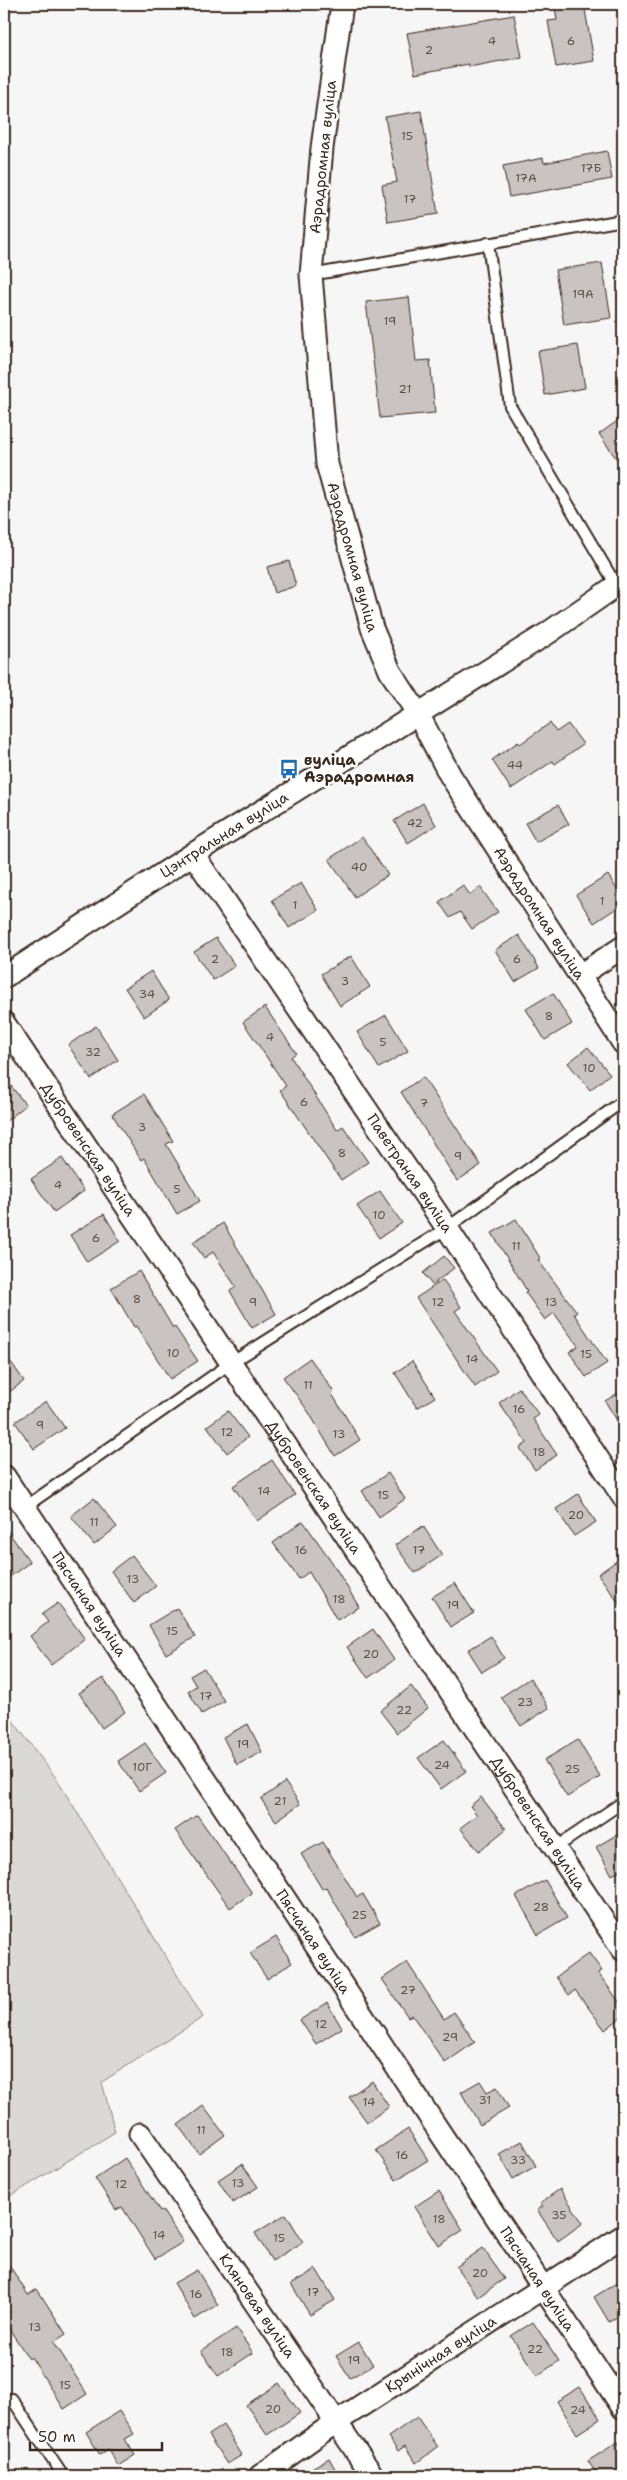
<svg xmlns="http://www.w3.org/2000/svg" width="627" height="2480" viewBox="0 0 627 2480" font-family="'Shantell Sans',sans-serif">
<rect width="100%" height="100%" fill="#f7f6f6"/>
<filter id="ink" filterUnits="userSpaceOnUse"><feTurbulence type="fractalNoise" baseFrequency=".02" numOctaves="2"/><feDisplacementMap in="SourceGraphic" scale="10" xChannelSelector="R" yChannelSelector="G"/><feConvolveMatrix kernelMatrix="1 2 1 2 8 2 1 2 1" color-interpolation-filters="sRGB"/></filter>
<g filter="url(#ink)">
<path fill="#dbd9d6" stroke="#8b827a" d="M4,1709L56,1778L203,2017L102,2082L115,2132L4,2200Z"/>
<g fill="#c9c3c1" stroke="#3b2a1e">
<path d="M584,4L594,61L556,67L548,21L557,20L555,8Z"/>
<path d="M514,15L522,57L469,67V64L415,74L407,33Z"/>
<path d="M421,111L438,214L388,222L382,185L397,182L385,117Z"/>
<path d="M607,151L612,179L509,197L503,166L543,158L544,163Z"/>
<path d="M602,263L611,318L564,325L555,270Z"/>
<path d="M409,297L416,361L430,360L435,413L380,418L366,302Z"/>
<path d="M578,345L585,388L545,395L538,351Z"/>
<path d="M623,417V468L599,434Z"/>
<path d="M289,561L296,586L274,593L267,567Z"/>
<path d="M550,723L556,732L568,724L583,744L555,764L553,761L511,789L492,760L518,742L520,744Z"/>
<path d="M423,803L436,825L408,843L394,821Z"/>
<path d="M558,805L569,824L536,842L525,823Z"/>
<path d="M362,837L388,875L355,897L329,859Z"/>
<path d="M608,875L623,899V904L594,923L576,895Z"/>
<path d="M301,883L318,910L289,928L272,900Z"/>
<path d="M463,885L470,895L480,887L498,912L472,929L460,912L450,918L439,902Z"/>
<path d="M519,935L539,968L515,982L495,950Z"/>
<path d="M216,938L235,966L213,980L194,952Z"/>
<path d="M351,956L370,987L340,1006L321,974Z"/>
<path d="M151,971L169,1000L144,1017L125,988Z"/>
<path d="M553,993L572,1024L545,1040L526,1009Z"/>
<path d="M265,1007L296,1053L291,1057L337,1130L343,1126L368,1162L341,1180L280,1090L286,1086L243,1022Z"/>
<path d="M386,1015L408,1051L379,1068L357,1032Z"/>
<path d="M96,1026L118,1060L91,1079L68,1045Z"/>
<path d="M588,1047L610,1074L590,1090L568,1063Z"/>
<path d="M4,1077L26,1105L4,1123Z"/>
<path d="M423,1077L481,1165L457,1181L401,1092Z"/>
<path d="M144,1094L173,1141L166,1144L200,1201L177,1214L144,1158L141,1160L112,1114Z"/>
<path d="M62,1158L84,1191L54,1212L31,1179Z"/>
<path d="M380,1191L402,1223L379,1238L357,1206Z"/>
<path d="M104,1214L120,1241L87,1262L70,1235Z"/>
<path d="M516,1219L540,1258L538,1260L577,1312L574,1314L607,1363L586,1377L569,1352L578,1346L554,1313L545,1320L525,1292L527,1291L492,1233Z"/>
<path d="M223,1223L276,1314L252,1328L230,1291L236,1287L213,1252L204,1258L193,1242Z"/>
<path d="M444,1256L454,1268L432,1285L423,1273Z"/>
<path d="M139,1271L173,1328L175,1327L198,1361L170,1379L136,1326L134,1327L111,1288Z"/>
<path d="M443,1280L461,1307L455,1311L497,1371L475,1387L416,1298Z"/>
<path d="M4,1352L24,1381L4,1396Z"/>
<path d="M310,1358L334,1392L332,1394L360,1440L335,1456L308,1411L283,1377Z"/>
<path d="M412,1361L435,1397L417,1408L395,1373Z"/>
<path d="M519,1388L539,1415L533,1419L557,1455L535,1470L520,1448L527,1443L499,1403Z"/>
<path d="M623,1390V1430L605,1401Z"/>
<path d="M46,1401L65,1428L34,1449L15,1422Z"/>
<path d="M228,1411L248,1437L227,1453L207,1426Z"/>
<path d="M272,1460L295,1495L257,1521L233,1486Z"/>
<path d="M388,1473L405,1499L379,1517L362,1491Z"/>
<path d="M578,1494L596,1522L574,1536L556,1509Z"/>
<path d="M94,1498L117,1527L94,1545L71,1516Z"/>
<path d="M303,1521L332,1562L359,1607L337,1620L309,1572L299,1579L273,1543Z"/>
<path d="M4,1526L30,1562L4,1581Z"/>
<path d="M423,1526L442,1555L415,1573L395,1545Z"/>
<path d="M132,1555L156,1586L134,1603L111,1571Z"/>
<path d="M618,1560L623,1567V1609L598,1574Z"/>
<path d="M455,1583L474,1613L451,1627L432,1597Z"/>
<path d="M58,1603L85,1639L51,1665L30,1636L48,1622L42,1614Z"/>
<path d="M177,1608L195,1637L166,1654L149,1625Z"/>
<path d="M373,1629L394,1660L368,1678L347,1647Z"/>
<path d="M491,1636L504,1658L482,1672L468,1650Z"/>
<path d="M204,1668L224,1701L202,1714L188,1691L196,1686L190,1676Z"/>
<path d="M103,1678L125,1712L102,1728L79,1693Z"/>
<path d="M530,1678L549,1708L521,1726L501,1697Z"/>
<path d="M411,1686L428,1708L397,1733L380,1711Z"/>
<path d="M248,1724L262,1752L237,1765L223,1737Z"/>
<path d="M444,1740L466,1771L441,1789L418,1758Z"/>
<path d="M578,1740L600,1777L567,1797L544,1760Z"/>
<path d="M145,1743L166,1773L139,1791L118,1761Z"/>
<path d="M285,1782L300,1804L276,1821L261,1799Z"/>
<path d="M481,1797L506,1829L479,1851L460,1828L477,1815L470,1806Z"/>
<path d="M197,1815L252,1893L230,1908L175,1830Z"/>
<path d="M623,1831V1868L612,1875L596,1847Z"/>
<path d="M323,1842L357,1897L363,1894L380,1923L355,1937L326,1887L322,1889L301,1854Z"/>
<path d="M545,1880L567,1918L538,1935L516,1896Z"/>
<path d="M276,1937L292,1963L267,1979L250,1953Z"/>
<path d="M589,1953L602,1971L598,1973L623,2007V2016L605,2030L575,1990L569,1995L556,1977Z"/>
<path d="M407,1962L444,2019L454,2012L475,2042L445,2063L412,2015L408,2017L382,1979Z"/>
<path d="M327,2003L342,2028L316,2044L300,2020Z"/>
<path d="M372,2081L389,2107L367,2122L349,2097Z"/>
<path d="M480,2081L487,2092L497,2087L509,2108L480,2125L461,2092Z"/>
<path d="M203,2106L225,2135L199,2154L178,2125Z"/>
<path d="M408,2129L428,2160L396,2180L376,2150Z"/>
<path d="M522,2141L536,2166L513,2179L499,2154Z"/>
<path d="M125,2158L160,2211L162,2210L183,2242L155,2259L122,2207L116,2210L95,2178Z"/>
<path d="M242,2164L258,2187L233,2203L218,2180Z"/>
<path d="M560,2189L583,2223L558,2241L537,2210L543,2206L540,2203Z"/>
<path d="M439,2191L463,2230L439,2246L414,2207Z"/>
<path d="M286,2214L303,2242L272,2261L255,2233Z"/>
<path d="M483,2248L504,2279L478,2297L456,2267Z"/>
<path d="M4,2257L28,2295L37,2289L66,2334L54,2342L87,2394L64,2409L31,2357L29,2359L4,2321Z"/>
<path d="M316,2269L335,2300L310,2315L291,2284Z"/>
<path d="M197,2270L218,2305L195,2319L174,2283Z"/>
<path d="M623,2279V2313L609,2322L594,2297Z"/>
<path d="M533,2322L559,2361L537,2376L511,2336Z"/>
<path d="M236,2328L253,2353L218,2376L201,2351Z"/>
<path d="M359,2342L373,2365L350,2378L336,2356Z"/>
<path d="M279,2383L300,2413L267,2435L246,2405Z"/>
<path d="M580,2387L600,2419L577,2434L557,2401Z"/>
<path d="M119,2411L134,2434L125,2439L135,2455L118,2466L108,2449L100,2455L86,2432Z"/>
<path d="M417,2417L438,2447L416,2463L405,2446L398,2451L388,2437Z"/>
<path d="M223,2425L242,2455L227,2464L208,2435Z"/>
<path d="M618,2442L623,2450V2472L617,2476H598L588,2461Z"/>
<path d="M329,2458L339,2476H298Z"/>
</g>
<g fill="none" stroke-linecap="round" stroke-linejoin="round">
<defs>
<g id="service">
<path d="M488,243L510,406L616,585"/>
<path d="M311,275L623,220"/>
<path d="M25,1507L231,1363L447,1228L623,1101"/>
<path d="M555,1848L623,1802"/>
<path d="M12,2399L63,2476"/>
</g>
<g id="minor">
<path id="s1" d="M342,4L322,148L311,275L327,464L372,628L390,671L418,714L450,775L623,1043"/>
<path id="s2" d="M193,854L447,1228L623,1497"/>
<path d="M580,975L623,947"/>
<path id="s3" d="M4,977L193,854L548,633L623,581"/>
<path id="s4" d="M4,1023L623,1950"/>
<path id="s5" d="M4,1476L623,2408"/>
<path id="s6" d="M140,2134L373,2476"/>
<path id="s7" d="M260,2476L336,2422L623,2236"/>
</g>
</defs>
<use href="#service" stroke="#3b2a1e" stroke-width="14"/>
<use href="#minor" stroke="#3b2a1e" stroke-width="25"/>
<use href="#service" stroke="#fff" stroke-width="10"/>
<use href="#minor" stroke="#fff" stroke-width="21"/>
</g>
</g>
<defs>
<symbol id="bus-bare" viewBox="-9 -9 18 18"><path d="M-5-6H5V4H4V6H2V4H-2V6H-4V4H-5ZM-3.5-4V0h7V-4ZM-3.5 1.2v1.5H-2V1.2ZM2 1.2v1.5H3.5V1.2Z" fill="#1f6fb2" stroke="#fff" stroke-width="2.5" paint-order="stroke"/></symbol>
</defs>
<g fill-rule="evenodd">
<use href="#bus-bare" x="275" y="755" width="28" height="28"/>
</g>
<g text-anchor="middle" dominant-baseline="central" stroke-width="5" stroke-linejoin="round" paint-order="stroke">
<g font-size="12" fill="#5e5047">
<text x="492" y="41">4</text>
<text x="571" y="41">6</text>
<text x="429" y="50">2</text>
<text x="407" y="136">15</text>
<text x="591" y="168">17Б</text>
<text x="526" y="178">17А</text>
<text x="410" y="199">17</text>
<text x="583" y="294">19А</text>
<text x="390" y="321">19</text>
<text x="405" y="389">21</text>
<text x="515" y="765">44</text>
<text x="415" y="823">42</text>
<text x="359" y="867">40</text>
<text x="602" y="901">1</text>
<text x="295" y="905">1</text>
<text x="215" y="959">2</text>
<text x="517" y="959">6</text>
<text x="345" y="981">3</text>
<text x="147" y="994">34</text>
<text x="549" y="1016">8</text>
<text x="270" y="1037">4</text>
<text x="383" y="1042">5</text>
<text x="93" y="1052">32</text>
<text x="589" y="1068">10</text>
<text x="304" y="1102">6</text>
<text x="424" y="1103">7</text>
<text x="142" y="1127">3</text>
<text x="342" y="1153">8</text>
<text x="458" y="1156">9</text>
<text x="58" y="1185">4</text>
<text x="177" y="1189">5</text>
<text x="379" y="1215">10</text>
<text x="96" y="1238">6</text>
<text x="516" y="1246">11</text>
<text x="137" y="1299">8</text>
<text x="253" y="1302">9</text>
<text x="438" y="1302">12</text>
<text x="551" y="1302">13</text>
<text x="173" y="1353">10</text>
<text x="586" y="1354">15</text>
<text x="472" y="1359">14</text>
<text x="308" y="1385">11</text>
<text x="519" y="1409">16</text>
<text x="40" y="1425">9</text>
<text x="227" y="1432">12</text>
<text x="339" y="1434">13</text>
<text x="539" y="1452">18</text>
<text x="264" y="1491">14</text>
<text x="383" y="1495">15</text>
<text x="576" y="1515">20</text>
<text x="94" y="1522">11</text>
<text x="301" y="1550">16</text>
<text x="419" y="1550">17</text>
<text x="133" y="1579">13</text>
<text x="339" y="1599">18</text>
<text x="453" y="1605">19</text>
<text x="172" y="1631">15</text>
<text x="371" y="1654">20</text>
<text x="206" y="1696">17</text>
<text x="525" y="1702">23</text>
<text x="404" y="1710">22</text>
<text x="243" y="1744">19</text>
<text x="442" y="1765">24</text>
<text x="142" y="1767">10Г</text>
<text x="572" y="1769">25</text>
<text x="280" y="1801">21</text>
<text x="541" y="1907">28</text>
<text x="359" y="1915">25</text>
<text x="408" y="1990">27</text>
<text x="321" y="2024">12</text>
<text x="450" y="2037">29</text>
<text x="485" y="2100">31</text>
<text x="369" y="2102">14</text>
<text x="201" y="2130">11</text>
<text x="402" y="2155">16</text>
<text x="518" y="2160">33</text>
<text x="238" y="2183">13</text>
<text x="121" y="2184">12</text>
<text x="559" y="2215">35</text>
<text x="439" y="2219">18</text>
<text x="159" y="2235">14</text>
<text x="279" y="2238">15</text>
<text x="480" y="2273">20</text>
<text x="313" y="2292">17</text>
<text x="196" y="2294">16</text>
<text x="35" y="2327">13</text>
<text x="535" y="2349">22</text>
<text x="227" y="2352">18</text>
<text x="354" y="2360">19</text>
<text x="65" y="2385">15</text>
<text x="273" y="2409">20</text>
<text x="578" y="2410">24</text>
</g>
<g font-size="15" fill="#3b2a1e" stroke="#fff">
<text transform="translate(323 157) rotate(-84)">Аэрадромная вуліца</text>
<text stroke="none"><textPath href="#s1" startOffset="559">Аэрадромная вуліца</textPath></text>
<text stroke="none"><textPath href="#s3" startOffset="262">Цэнтральная вуліца</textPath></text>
<text stroke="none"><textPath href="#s1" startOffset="964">Аэрадромная вуліца</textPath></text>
<text stroke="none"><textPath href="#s4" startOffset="152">Дубровенская вуліца</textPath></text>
<text stroke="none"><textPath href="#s2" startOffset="386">Паветраная вуліца</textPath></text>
<text stroke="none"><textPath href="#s4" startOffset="558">Дубровенская вуліца</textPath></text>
<text stroke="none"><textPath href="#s5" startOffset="154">Пясчаная вуліца</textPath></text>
<text stroke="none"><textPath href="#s4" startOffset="962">Дубровенская вуліца</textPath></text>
<text stroke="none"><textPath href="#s5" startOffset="559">Пясчаная вуліца</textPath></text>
<text stroke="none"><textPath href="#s5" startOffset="964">Пясчаная вуліца</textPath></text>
<text stroke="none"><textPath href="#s6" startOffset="208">Кляновая вуліца</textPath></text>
<text stroke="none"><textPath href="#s7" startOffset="218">Крынічная вуліца</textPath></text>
</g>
<g font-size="15" font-weight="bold" fill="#3b2a1e" stroke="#fff" text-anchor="start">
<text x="304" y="760">вуліца<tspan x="304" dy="17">Аэрадромная</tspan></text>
</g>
</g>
<rect width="627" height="2480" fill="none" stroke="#fff" stroke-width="20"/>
<rect x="10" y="10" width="607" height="2460" fill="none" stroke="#3b2a1e" stroke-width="2" filter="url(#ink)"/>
<path d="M30 2442v8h132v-8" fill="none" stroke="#3b2a1e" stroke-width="2.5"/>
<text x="38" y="2442" font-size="15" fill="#3b2a1e" stroke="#ffffff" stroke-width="4" paint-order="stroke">50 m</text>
</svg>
